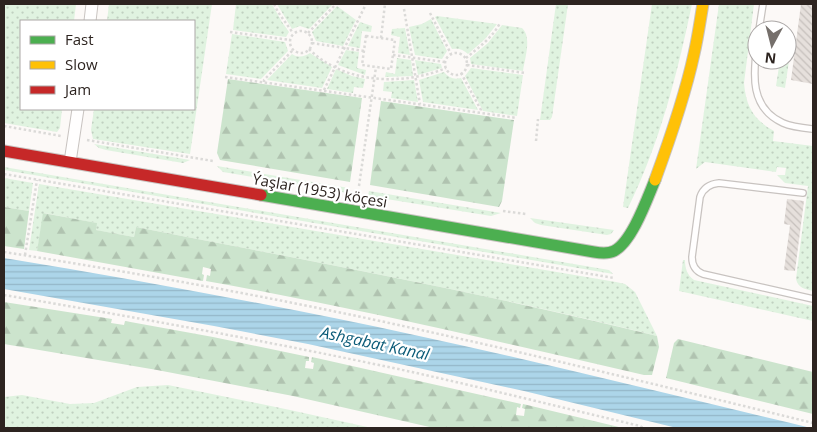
<svg xmlns="http://www.w3.org/2000/svg" width="817" height="432" viewBox="0 0 817 432" font-family="'Open Sans',sans-serif">
<defs>
<pattern id="grass-dots" width="8" height="8" patternUnits="userSpaceOnUse" patternTransform="scale(1.25)"><rect width="8" height="8" fill="#e0f3e0"/><path d="M2 2h.1M6 6h.1" fill="none" stroke="#c0d0c0" stroke-width="1.8" stroke-linecap="round"/></pattern>
<pattern id="forest-firs" width="22" height="20" patternUnits="userSpaceOnUse" patternTransform="scale(1.25)"><rect width="22" height="20" fill="#cce4cd"/><path d="M5 1l3.5 6h-7zM16 11l3.5 6h-7z" fill="#b0c3b0"/></pattern>
<pattern id="water-rules" width="6" height="5" patternUnits="userSpaceOnUse" patternTransform="scale(1.25)"><rect width="6" height="5" fill="#acd5e9"/><path d="M0 2.5h6" fill="none" stroke="#94b7c8"/></pattern>
<pattern id="building-back-hatch" width="6" height="6" patternUnits="userSpaceOnUse" patternTransform="scale(1.25)"><rect width="6" height="6" fill="#e6e0dc"/><path d="M-1 5l2 2M0 0l6 6M5-1l2 2" fill="none" stroke="#c6c0bc"/></pattern>
</defs>
<rect width="100%" height="100%" fill="#fcf9f7"/>
<g fill="url(#grass-dots)">
<path d="M4,4H76L74,21H21V109H62L60,128L57,132L4,123Z"/>
<path d="M109,4H212L190,154L93,139L91,130L94,109H194V21H107Z"/>
<path d="M236,4H272L282,22L289,32L286,37L233,30Z"/>
<path d="M277,4H333L309,29L300,26L292,29Z"/>
<path d="M556,4H568L552,117L550,120H540Z"/>
<path d="M652,4H692C677,75 660,142 628,208L623,207Z"/>
<path d="M719,4H754L744,83C746,107 754,120 774,131L773,141L813,146V291C805,289 798,288 796,279L808,186L785,183L777,175H785L786,168L777,167L776,172L705,162L696,169Z"/>
<path d="M337,6L356,20L343,46L316,41L312,32Z"/>
<path d="M437,16L497,24L485,39L468,54C463,49 458,48 452,49L435,17Z"/>
<path d="M431,19L447,51L442,59L415,55L409,27L422,24Z"/>
<path d="M360,22L372,26L371,32L362,31L360,48L348,46Z"/>
<path d="M502,25L522,28C532,37 525,58 523,71L471,64L470,58L488,43Z"/>
<path d="M405,28L410,55L398,53L400,37L391,35L392,29Z"/>
<path d="M787,33L793,34L785,88L776,86L780,60H787Z"/>
<path d="M232,34L285,42L288,51L261,79L226,74Z"/>
<path d="M346,50L359,52L357,68L366,70L365,75L338,65Z"/>
<path d="M310,53L332,67L322,88L267,80L292,54C298,58 304,57 310,53Z"/>
<path d="M397,58L411,60L413,76L385,77L386,72L395,74Z"/>
<path d="M415,60L441,64L442,68L418,75Z"/>
<path d="M471,68L523,75L517,116L483,111L465,76Z"/>
<path d="M336,69L352,76L365,79L363,88L354,87L353,93L327,89Z"/>
<path d="M444,72C449,78 454,80 461,78L478,110L423,102L419,80Z"/>
<path d="M414,80L418,102L391,98L392,92L383,91L384,82Z"/>
<path d="M94,144L190,160L183,163L106,150L99,148Z"/>
<path d="M217,166L349,188L348,193L223,172Z"/>
<path d="M4,167L609,270L613,274L4,170Z"/>
<path d="M4,178L33,183L29,211L4,207Z"/>
<path d="M39,184L616,282L625,284L635,292L657,336C485,293 310,261 136,227L134,237L95,230L96,223L44,213L37,251L29,250Z"/>
<path d="M369,191L501,213L491,216L368,196Z"/>
<path d="M530,218L614,230L611,234L607,235L541,225L535,223Z"/>
<path d="M683,260H685C685,268 687,275 694,280L813,306V321L679,291Z"/>
<path d="M168,385L290,410L372,428H4V397L22,395L70,404L94,403L137,387Z"/>
</g>
<g fill="url(#forest-firs)">
<path d="M228,79L362,98L350,182L220,160L217,153Z"/>
<path d="M381,101L514,120L502,201L499,207L370,185Z"/>
<path d="M4,207L29,211L24,249L4,246Z"/>
<path d="M43,213L97,223L96,230L134,237L136,227C310,261 484,293 657,336L659,347L652,375H644C499,342 353,307 206,281L207,275L210,276L211,269L203,267L202,274L204,275L203,281L37,251Z"/>
<path d="M4,302L112,319L111,323L124,325L125,321L213,337L309,357V361H306L305,368L313,369L314,363L311,362L312,357L521,404L520,408L517,407L516,415L524,416L525,409L522,408L523,404L623,428H434L293,396L157,370L4,344Z"/>
<path d="M678,339L813,372V414L666,378L674,343Z"/>
</g>
<path fill="url(#water-rules)" d="M4,258C143,281 281,306 419,336C550,364 680,397 811,428H677L524,391L308,344L214,326L4,289Z"/>
<g fill="url(#building-back-hatch)">
<path d="M801,4H813V84L791,80Z"/>
<path d="M787,199L804,201L795,271L784,270L790,225L784,224Z"/>
</g>
<g fill="none" stroke-linecap="round" stroke-linejoin="round">
<defs>
<g id="lane">
<path d="M759,30L763,4"/>
<path d="M757,45C753,75 750,108 783,123C792,127 803,128 813,129"/>
<path d="M803,193L719,183C709,184 703,188 700,197L692,257C692,265 695,271 703,274L813,299"/>
</g>
<g id="street">
<path d="M90,21L92,4"/>
<path d="M70,162L78,109"/>
</g>
<path id="fast" d="M261,195L594,252C600,253 608,254 614,251C632,242 647,199 655,180"/>
<path id="slow" d="M655,180C670,139 685,96 694,54C698,37 700,21 703,4"/>
<path id="jam" d="M4,151L261,195"/>
</defs>
<use href="#lane" stroke="#c8c3c0" stroke-width="8"/>
<use href="#street" stroke="#c8c3c0" stroke-width="13"/>
<use href="#fast" stroke="#c8c3c0" stroke-width="13"/>
<use href="#slow" stroke="#c8c3c0" stroke-width="13"/>
<use href="#jam" stroke="#c8c3c0" stroke-width="13"/>
<g stroke="#dbdad8" stroke-width="2.5" stroke-dasharray="2.5 2.5" stroke-linecap="butt">
<path d="M274,4L278,12L293,33"/>
<path d="M404,9L420,104"/>
<path d="M430,13L451,54"/>
<circle cx="301" cy="42" r="11"/>
<path d="M230,32L290,40"/>
<path d="M308,33L336,4"/>
<path d="M366,36L395,40L391,69L362,65Z"/>
<path d="M381,38L385,4"/>
<path d="M312,43L364,51"/>
<path d="M309,49C344,84 403,86 446,68"/>
<circle cx="456" cy="64" r="11"/>
<path d="M393,55L445,62"/>
<path d="M466,58C478,48 493,37 500,23"/>
<path d="M467,65L525,73"/>
<path d="M461,73L481,110V112"/>
<path d="M225,77L517,118"/>
<path d="M264,82V80L293,50"/>
<path d="M324,90L366,4"/>
<path d="M4,126L61,136"/>
<path d="M87,140L213,161"/>
<path d="M536,141L538,119"/>
<path d="M4,174L614,278"/>
<path d="M359,186L376,67"/>
<path d="M503,211L526,214"/>
<path d="M4,252C143,274 283,299 421,330C552,359 683,391 813,423"/>
<path d="M25,255L37,180"/>
<path d="M4,295C140,318 277,343 412,372C488,389 564,408 640,426L643,428"/>
</g>
<use href="#lane" stroke="#fffefe" stroke-width="5.5"/>
<use href="#street" stroke="#fffefe" stroke-width="11"/>
<use href="#fast" stroke="#4caf50" stroke-width="11"/>
<use href="#slow" stroke="#ffc107" stroke-width="11"/>
<use href="#jam" stroke="#c62828" stroke-width="11"/>
</g>
<g text-anchor="middle" dominant-baseline="central" stroke-width="4.5" stroke-linejoin="round" paint-order="stroke">
<g font-size="15" fill="#2d2420" stroke="#fff">
<text transform="translate(320 190) rotate(10)">Ýaşlar (1953) köçesi</text>
</g>
<g font-size="16" font-style="italic" fill="#0a5a77" stroke="#fff">
<text transform="translate(375 343) rotate(12)">Ashgabat Kanal</text>
</g>
</g>
<rect width="817" height="432" fill="none" stroke="#2d2420" stroke-width="10"/>
<rect x="20" y="20" width="175" height="90" fill="#ffffff" stroke="#aba7a6"/>
<rect x="30" y="36" width="25" height="8" fill="#4caf50" stroke="#aba7a6"/>
<text x="65" y="45" font-size="15" fill="#2d2420">Fast</text>
<rect x="30" y="61" width="25" height="8" fill="#ffc107" stroke="#aba7a6"/>
<text x="65" y="70" font-size="15" fill="#2d2420">Slow</text>
<rect x="30" y="86" width="25" height="8" fill="#c62828" stroke="#aba7a6"/>
<text x="65" y="95" font-size="15" fill="#2d2420">Jam</text>
<g transform="translate(772 45) rotate(187)"><circle r="24" fill="#ffffff" stroke="#aba7a6"/>
<path d="M0-4L9 19L0 12L-9 19Z" fill="#756f6b"/>
<text y="-8" font-size="14" font-weight="bold" text-anchor="middle" fill="#2d2420">N</text>
</g>
</svg>
